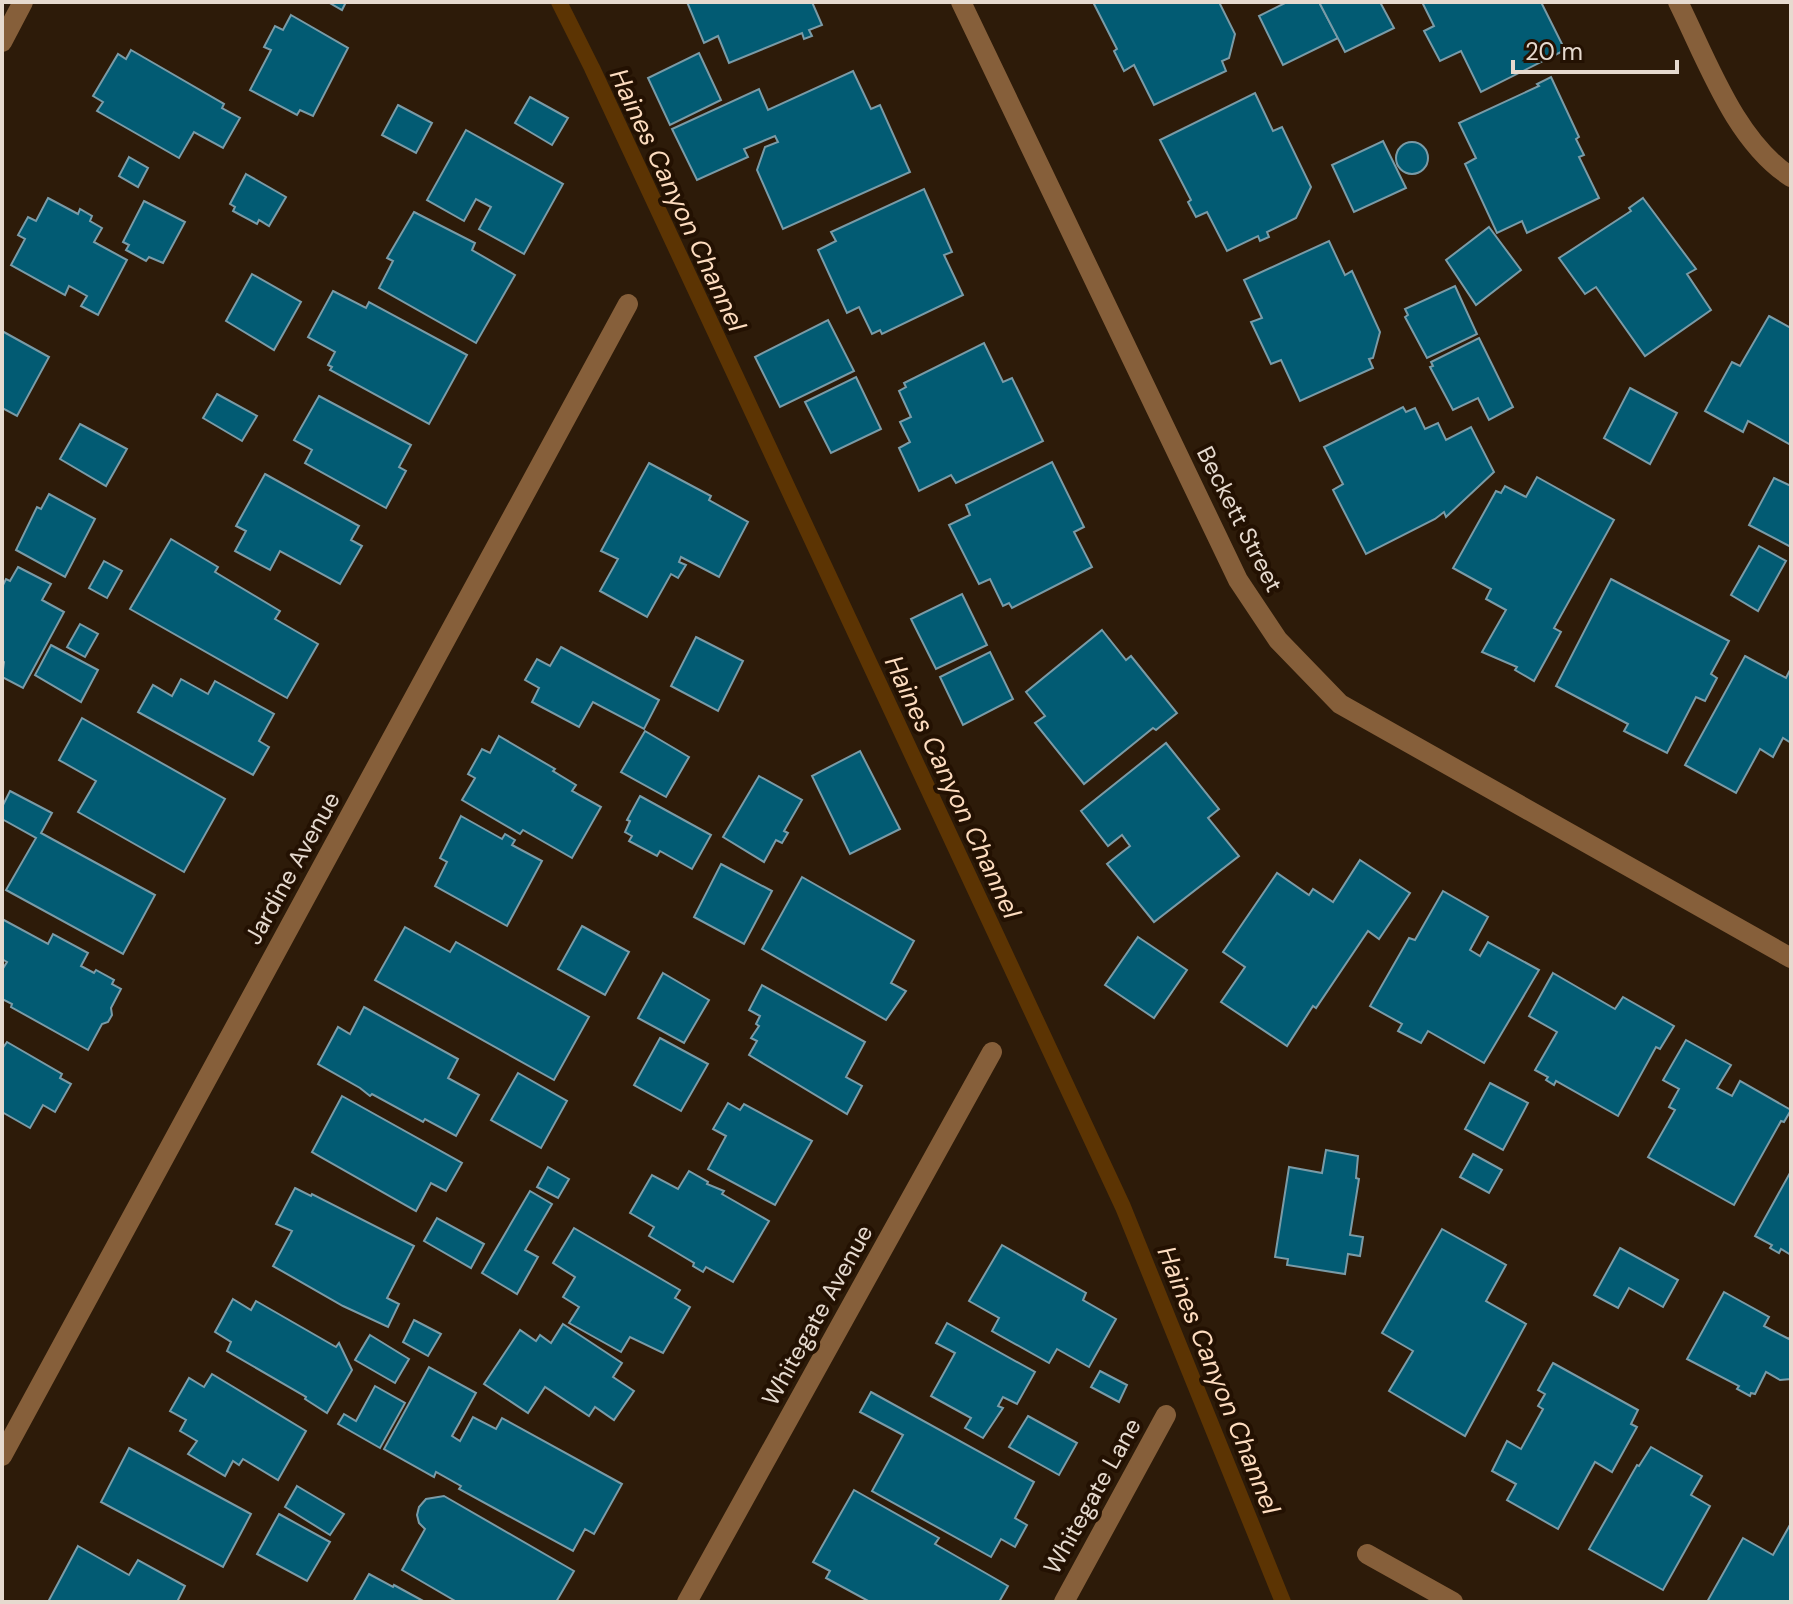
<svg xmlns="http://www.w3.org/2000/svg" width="1793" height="1604" viewBox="0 0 1793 1604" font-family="'DM Sans',sans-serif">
<rect width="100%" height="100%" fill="#2d1b09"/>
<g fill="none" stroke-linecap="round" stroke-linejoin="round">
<path stroke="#5c3403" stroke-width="16" d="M559,2L592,68L1123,1207L1283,1602"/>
</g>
<g fill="#025b73" stroke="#7a9ba7" stroke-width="2">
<path d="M328,2H346L342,10Z"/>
<path d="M687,2H812L822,25L809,30L812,36L804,39L802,33L729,63L718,36L704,43Z"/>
<path d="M1093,2H1219L1235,34L1229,58L1222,61L1226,71L1154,105L1134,65L1124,71L1114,51L1117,49Z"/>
<path d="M1287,2H1319L1338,38L1283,65L1259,16Z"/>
<path d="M1319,2H1380L1394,28L1345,52Z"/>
<path d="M1422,2H1541L1565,50L1481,92L1461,51L1440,61L1424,31L1434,26Z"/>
<path d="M291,15L348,48L313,116L300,110L297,115L250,90L271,50L264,47L275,26L283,30Z"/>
<path d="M131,50L224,104L222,108L240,118L223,148L194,132L179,158L97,111L103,102L93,96L118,54L126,59Z"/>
<path d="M699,53L721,100L670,125L648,78Z"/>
<path d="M853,71L871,109L880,105L910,172L783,229L757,170L765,147L778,142L775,136L744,149L748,157L697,180L672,129L759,89L768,110Z"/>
<path d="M1551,77L1579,137L1576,139L1584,155L1579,157L1599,198L1527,233L1522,221L1497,233L1465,164L1476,158L1459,123L1539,86L1537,84Z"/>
<path d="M1255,93L1273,131L1282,127L1311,187L1296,218L1267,232L1269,237L1260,241L1258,236L1227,251L1207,212L1196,217L1188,202L1191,200L1160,140Z"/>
<path d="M530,97L568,118L552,145L515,123Z"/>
<path d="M398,105L432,123L416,153L382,135Z"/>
<path d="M466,130L563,184L524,254L479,229L491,207L476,199L464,221L427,200Z"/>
<path d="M1383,141L1406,188L1354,212L1332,165Z"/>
<circle cx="1412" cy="158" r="16"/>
<path d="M129,157L148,168L138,187L119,176Z"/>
<path d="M246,174L286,197L269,226L259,220L257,224L233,211L235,207L230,204Z"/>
<path d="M924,189L952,252L944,255L963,295L882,334L880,330L872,334L859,307L847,313L818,250L836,241L831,232Z"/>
<path d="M48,198L78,214L80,209L92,216L90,221L102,228L94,242L127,260L98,315L81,306L87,296L69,286L65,295L11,265L25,239L18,235L28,217L36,221Z"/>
<path d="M1643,198L1696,269L1687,274L1711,310L1645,356L1596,287L1585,294L1559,258L1631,211L1629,208Z"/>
<path d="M144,201L185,222L163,263L149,257L146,261L126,250L129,245L123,242Z"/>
<path d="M414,212L475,243L472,250L515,275L476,343L379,288L393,261L387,258Z"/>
<path d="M1489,227L1521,270L1476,305L1446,260Z"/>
<path d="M1329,241L1345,275L1352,271L1380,332L1373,358L1369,359L1373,368L1300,401L1281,360L1271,364L1251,322L1262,318L1244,280Z"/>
<path d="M252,274L301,302L274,350L226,321Z"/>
<path d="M1455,286L1477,334L1427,358L1405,317L1408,315L1405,309Z"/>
<path d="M333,291L366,308L369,302L467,355L429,424L330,370L332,367L328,365L335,352L308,337Z"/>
<path d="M1769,316L1791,328V445L1748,421L1743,432L1705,411L1732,362L1740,366Z"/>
<path d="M828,320L854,371L780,407L755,357Z"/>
<path d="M2,331L49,357L17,416L2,408Z"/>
<path d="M1479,338L1513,407L1489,420L1478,398L1453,410L1430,367L1433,366L1431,362Z"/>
<path d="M984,343L1003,382L1012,378L1043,441L956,483L951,475L919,491L899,448L910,442L900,422L911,417L899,391L906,387L904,383Z"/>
<path d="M856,377L881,429L831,453L805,402Z"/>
<path d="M1630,388L1677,413L1650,464L1604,438Z"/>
<path d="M217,394L257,416L242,441L203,418Z"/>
<path d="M319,396L411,445L399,467L406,471L386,508L305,463L312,450L294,440Z"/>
<path d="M1403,407L1406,412L1415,408L1425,429L1438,423L1446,440L1471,427L1494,472L1446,517L1444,512L1435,519L1366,554L1333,490L1343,484L1324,447Z"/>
<path d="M80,424L127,449L106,486L60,459Z"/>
<path d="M1052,462L1084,527L1074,532L1092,567L1012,608L1009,603L1003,606L990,579L979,584L949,525L970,515L966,505Z"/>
<path d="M649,463L711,496L709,500L748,522L719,577L681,557L679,562L686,565L678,578L671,574L647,617L600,591L618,559L601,551Z"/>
<path d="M265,474L359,526L351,540L362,546L340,584L280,551L270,570L235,551L246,531L236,526Z"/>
<path d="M1537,477L1614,520L1554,628L1561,632L1534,681L1515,670L1517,667L1482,652L1506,610L1486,599L1491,589L1453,568L1496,491L1501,493L1505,486L1526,497Z"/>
<path d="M1774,478L1791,486V547L1749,525Z"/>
<path d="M49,494L95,519L65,577L16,550L37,507L41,509Z"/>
<path d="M171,539L218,567L215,572L280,611L275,619L318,644L287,698L130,609Z"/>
<path d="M1759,546L1786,561L1758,611L1731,595Z"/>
<path d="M104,561L122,571L107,598L89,588Z"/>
<path d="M18,567L51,584L42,600L64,612L23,688L2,677L4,662L2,661V587L6,579L10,581Z"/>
<path d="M1611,579L1729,641L1711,674L1717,678L1705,701L1696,697L1667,753L1624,731L1628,724L1556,686Z"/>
<path d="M962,594L987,645L936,669L911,619Z"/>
<path d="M80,624L98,634L85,657L67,647Z"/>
<path d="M1102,630L1126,660L1131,656L1177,713L1156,730L1153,728L1084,784L1035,723L1045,716L1026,692Z"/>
<path d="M696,637L743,661L718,711L671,686Z"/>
<path d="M51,645L98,670L81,702L35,675Z"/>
<path d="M561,647L659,700L644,729L593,702L579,727L532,702L539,688L525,680L537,659L550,666Z"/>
<path d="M990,652L1013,699L963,725L940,677Z"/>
<path d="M1745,656L1786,678L1791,668V743L1783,738L1773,757L1760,749L1736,793L1685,765Z"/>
<path d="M181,679L208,694L215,681L274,714L259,741L269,747L253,775L138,712L153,685L172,696Z"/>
<path d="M82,718L225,799L184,872L78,812L96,781L59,760Z"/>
<path d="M645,731L689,757L666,797L621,772Z"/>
<path d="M499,736L555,769L553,771L576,785L572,791L601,807L572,858L523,830L520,834L462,800L475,778L468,774L482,749L490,753Z"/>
<path d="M1166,743L1219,809L1208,818L1239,856L1154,922L1107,864L1130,846L1122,835L1108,846L1081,811Z"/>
<path d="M860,751L900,829L850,854L812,776Z"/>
<path d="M759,776L802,800L784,831L788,833L782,843L776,840L764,862L723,837Z"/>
<path d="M10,791L52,813L41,833L155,895L123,954L6,890L36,838L2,819V807Z"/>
<path d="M640,796L711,835L692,869L660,851L657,856L629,841L632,836L625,832L630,821L627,820Z"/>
<path d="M461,816L502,839L505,834L515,840L512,845L542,861L507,926L435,886L447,862L440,858Z"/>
<path d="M1360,860L1410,893L1379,939L1368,931L1316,1008L1313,1006L1287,1046L1221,1002L1245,967L1223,952L1277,873L1309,895L1313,889L1333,902Z"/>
<path d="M721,864L772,891L744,944L694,917Z"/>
<path d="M802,877L914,941L891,983L906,991L886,1020L762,949Z"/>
<path d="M1443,891L1488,917L1470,950L1480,956L1488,942L1539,970L1484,1063L1428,1031L1421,1043L1398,1031L1402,1024L1370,1006L1409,938L1415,940Z"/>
<path d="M2,919L48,944L53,934L88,953L81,966L94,973L96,970L114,980L112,984L121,989L111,1008L112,1015L108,1022L102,1024L88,1050L11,1007L12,1004L2,999V970L7,962L2,959Z"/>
<path d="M582,926L629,952L605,995L558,969Z"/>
<path d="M405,927L450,952L456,942L589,1017L554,1080L375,980Z"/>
<path d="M1138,937L1187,970L1154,1018L1105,985Z"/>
<path d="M663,973L709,1000L684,1043L638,1018Z"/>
<path d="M1553,973L1615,1009L1623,997L1674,1026L1660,1049L1656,1047L1618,1116L1556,1081L1554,1085L1546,1080L1548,1077L1535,1070L1557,1032L1529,1016Z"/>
<path d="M762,985L865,1042L846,1077L862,1086L847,1114L749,1055L757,1041L751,1038L759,1026L756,1024L760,1016L749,1010Z"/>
<path d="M364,1007L458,1059L448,1078L479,1095L456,1136L425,1119L423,1122L372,1094L370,1096L360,1088L318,1064L338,1027L350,1034Z"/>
<path d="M660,1038L708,1064L681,1111L634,1085Z"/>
<path d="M1686,1040L1731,1065L1717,1088L1732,1096L1740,1081L1791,1110L1784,1122L1781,1121L1734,1205L1648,1157L1675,1110L1669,1107L1679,1089L1663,1080Z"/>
<path d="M7,1042L62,1074L60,1078L71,1084L55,1112L43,1105L30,1128L2,1112V1049Z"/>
<path d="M518,1073L567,1101L541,1148L491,1120Z"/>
<path d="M1490,1083L1528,1103L1503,1150L1465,1129Z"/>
<path d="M342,1096L462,1163L446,1191L431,1183L416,1211L312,1152Z"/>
<path d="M728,1103L740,1110L744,1104L812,1141L775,1205L708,1169L726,1136L713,1129Z"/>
<path d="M1326,1150L1358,1156L1356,1178L1359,1179L1350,1235L1363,1237L1360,1256L1348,1254L1345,1274L1287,1265L1288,1259L1275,1257L1289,1167L1322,1173Z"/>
<path d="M1473,1154L1502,1170L1489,1193L1460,1177Z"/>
<path d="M548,1167L569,1179L558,1198L537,1187Z"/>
<path d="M689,1171L708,1182L707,1184L724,1191L722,1194L769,1221L733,1282L706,1267L703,1272L693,1266L694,1263L649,1236L654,1227L630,1213L652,1175L678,1189Z"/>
<path d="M1791,1171V1255L1781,1249L1779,1253L1770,1248L1772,1245L1755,1236Z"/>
<path d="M295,1188L311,1196L312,1194L414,1246L387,1298L399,1304L388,1327L343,1306L273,1266L292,1231L276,1224Z"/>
<path d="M530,1191L552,1204L525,1250L538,1257L517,1294L482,1273Z"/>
<path d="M437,1218L484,1244L471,1268L424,1241Z"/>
<path d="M574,1228L680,1290L675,1298L690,1307L663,1353L630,1337L621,1352L569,1323L579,1307L563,1297L575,1277L553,1263Z"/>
<path d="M1442,1229L1506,1265L1486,1301L1526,1324L1465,1436L1389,1391L1413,1351L1382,1333Z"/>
<path d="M1002,1245L1086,1293L1083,1300L1116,1319L1089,1367L1057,1349L1049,1363L992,1331L999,1318L969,1301Z"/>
<path d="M1620,1248L1678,1280L1663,1307L1629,1288L1618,1308L1594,1295Z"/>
<path d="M1724,1292L1769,1317L1764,1326L1789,1339L1791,1334V1379L1780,1380L1766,1372L1755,1394L1751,1393L1750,1396L1737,1389L1739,1386L1687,1359Z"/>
<path d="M233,1299L251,1310L256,1301L336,1347L339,1343L352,1370L327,1413L305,1399L306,1397L227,1351L231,1342L215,1332Z"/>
<path d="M414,1320L441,1334L428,1356L403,1342Z"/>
<path d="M947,1323L1035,1372L1017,1404L1003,1397L998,1406L1003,1408L983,1438L965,1428L971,1418L931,1396L955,1353L936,1343Z"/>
<path d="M563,1324L622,1363L613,1377L634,1391L614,1420L595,1407L589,1416L545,1387L528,1413L484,1384L520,1330L536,1341L540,1335L551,1343Z"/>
<path d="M370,1335L409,1359L395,1383L355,1360Z"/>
<path d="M1553,1363L1638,1410L1631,1424L1637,1427L1612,1472L1595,1462L1558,1529L1507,1500L1516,1484L1492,1471L1507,1441L1521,1449L1543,1409L1538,1406L1545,1394L1538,1390Z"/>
<path d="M429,1367L476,1393L452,1436L460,1441L473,1417L496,1429L502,1418L622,1484L594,1534L585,1529L573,1551L459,1489L461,1486L436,1472L434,1477L384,1449Z"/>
<path d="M1100,1371L1127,1385L1119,1402L1091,1387Z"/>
<path d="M212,1374L306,1431L278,1480L243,1459L239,1465L233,1461L225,1476L188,1454L197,1441L180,1431L186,1420L170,1411L189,1378L204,1387Z"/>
<path d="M375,1386L405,1403L380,1448L338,1424L344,1414L356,1421Z"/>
<path d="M871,1392L1034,1482L1015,1518L1027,1525L1015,1547L1001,1539L991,1557L872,1491L903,1435L860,1412Z"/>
<path d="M1028,1416L1077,1443L1059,1475L1009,1447Z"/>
<path d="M1651,1447L1702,1476L1691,1495L1710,1506L1663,1590L1589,1549L1637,1465L1639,1466Z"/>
<path d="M129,1448L251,1514L223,1567L101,1502Z"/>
<path d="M297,1486L344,1514L330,1535L285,1507Z"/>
<path d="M854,1490L939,1538L935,1544L1008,1586L999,1602H870L826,1578L830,1571L813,1562Z"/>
<path d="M444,1496L574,1571L556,1602H457L402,1570L425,1529L419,1523L417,1515L419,1507L426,1499Z"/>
<path d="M279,1514L330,1542L307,1581L257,1554Z"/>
<path d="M1791,1523V1602H1707L1743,1538L1773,1555Z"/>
<path d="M78,1546L129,1575L138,1560L185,1586L177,1602H48Z"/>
<path d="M369,1574L393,1587L394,1585L425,1602H353Z"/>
</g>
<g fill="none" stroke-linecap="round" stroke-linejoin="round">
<g stroke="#865f3a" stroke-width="20">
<path d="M961,2L1238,580L1278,640L1340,704L1791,958"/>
<path d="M1678,2C1707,60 1735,141 1791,177"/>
<path d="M2,42L23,2"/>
<path d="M2,1456L628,304"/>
<path d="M1367,1554L1453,1602"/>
<path d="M687,1602L992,1052"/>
<path d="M1064,1602L1166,1415"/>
</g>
</g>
<g text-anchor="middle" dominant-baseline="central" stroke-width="8" stroke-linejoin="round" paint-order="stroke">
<g font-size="24" fill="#e6dacf" stroke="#231102">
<text transform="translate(1240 519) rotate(63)">Beckett Street</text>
<text transform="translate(292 868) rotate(-61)">Jardine Avenue</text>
<text transform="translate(817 1315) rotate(-61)">Whitegate Avenue</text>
<text transform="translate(1092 1496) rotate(-61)">Whitegate Lane</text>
</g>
<g font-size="26" font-style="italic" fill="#fddcbf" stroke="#231102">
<text transform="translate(678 200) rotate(65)">Haines Canyon Channel</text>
<text transform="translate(953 787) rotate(65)">Haines Canyon Channel</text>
<text transform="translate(1219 1380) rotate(68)">Haines Canyon Channel</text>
</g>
</g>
<rect width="1793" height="1604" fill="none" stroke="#e6dacf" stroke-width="8"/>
<path d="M1513 60v12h164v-12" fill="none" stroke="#e6dacf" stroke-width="4"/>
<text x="1525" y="60" font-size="24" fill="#e6dacf" stroke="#231102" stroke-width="6" paint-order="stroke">20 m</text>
</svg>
